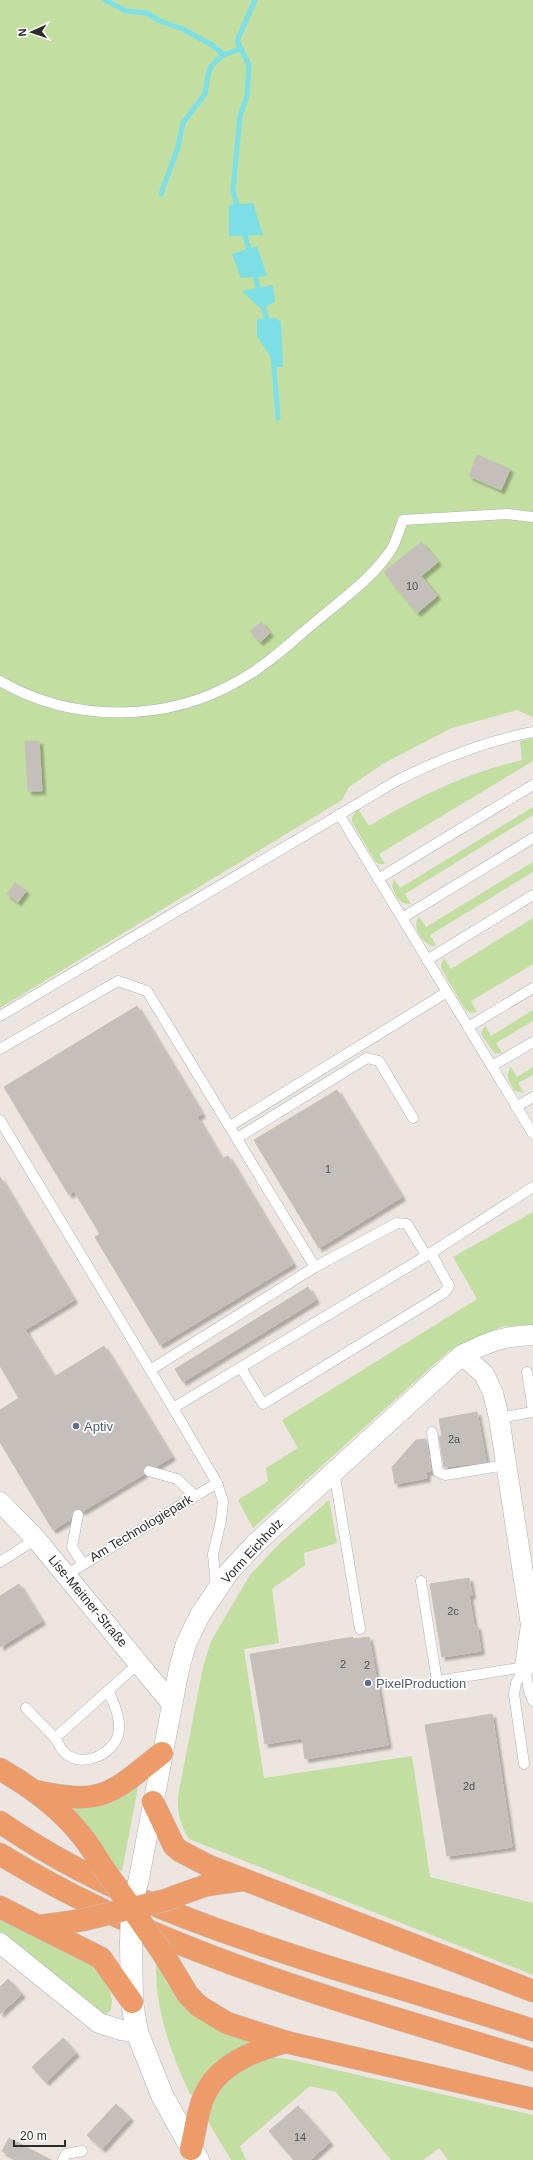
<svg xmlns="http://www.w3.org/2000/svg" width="533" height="2160" viewBox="0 0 533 2160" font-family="Arial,sans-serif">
<defs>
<filter id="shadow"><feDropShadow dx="3.5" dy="3.5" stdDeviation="1" flood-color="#0004"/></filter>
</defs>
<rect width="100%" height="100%" fill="#ede5e0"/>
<g fill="#c2dea1">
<path d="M0,0H533V717L517,710L452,728L384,763L349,787L342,800L0,1008Z"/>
<path d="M533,738V761L379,854L385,864H379L375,861L352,822V817L358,809L369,826C419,796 465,774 522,760L520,741Z"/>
<path d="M533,807V815L405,894L411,904C400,905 395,896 392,886L394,879L400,888Z"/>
<path d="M533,862V872L430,935L436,945L432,946C422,943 411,926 419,917L426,927Z"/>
<path d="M533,918V964L471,1001L477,1012L471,1013L465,1009L442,970L441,965L444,958L451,969Z"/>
<path d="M533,1010V1021L496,1043L502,1053L495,1054L481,1034L485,1025L491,1036Z"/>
<path d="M511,1067L517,1077L533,1067V1075L518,1083L524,1093L515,1091C510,1083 504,1076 511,1067Z"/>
<path d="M533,1212V1328L503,1326L449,1351L253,1528L238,1500L268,1481L266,1468L298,1448L282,1420L477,1299L453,1257Z"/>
<path d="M329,1500L337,1543L304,1553L305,1565L272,1589L279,1643L244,1649L264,1778L412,1756L430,1877L533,1903V1975L189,1839C180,1824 177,1813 178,1796L203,1667L211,1641L250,1575L281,1542Z"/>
<path d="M139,1782L122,1871L112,1867L67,1805Z"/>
<path d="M0,1917L92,1961L108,1983L112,2000L111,2010L104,2016L0,1932Z"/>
<path d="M156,1961L166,1982L177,1997L253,2041L194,2096L190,2094C170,2052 155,2009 156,1961Z"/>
<path d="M265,2057L288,2059L533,2115V2160H448L439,2148L423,2160H391L336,2092L310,2086L240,2146L246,2160H231L210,2125L205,2112L224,2079Z"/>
</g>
<g fill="#7cdfe5">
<path d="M253,203L263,235L229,236V205Z"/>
<path d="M257,246L267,276L241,278L232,254Z"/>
<path d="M273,285L275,302L261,309L242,291Z"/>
<path d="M277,318L281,323L283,367H277L257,336V319Z"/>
</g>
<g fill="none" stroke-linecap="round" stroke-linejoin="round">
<g stroke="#7cdfe5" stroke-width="5">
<path d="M105,0L126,11L147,13L160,21L183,29L212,45L224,55"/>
<path d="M161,194L178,147L183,123L205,94L209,70L215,62L224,55L240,49"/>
<path d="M238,209L233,190L240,116L247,96L249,65L237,41L255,0"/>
<path d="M244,231L250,254"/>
<path d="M254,271L260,295"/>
<path d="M262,302L268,324"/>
<path d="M273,355L278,418"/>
</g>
</g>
<g fill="#c5bfbc" stroke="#c8c0b9" filter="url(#shadow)">
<path d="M477,455L510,469L501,490L469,476Z"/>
<path d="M421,542L438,562L421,576L437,596L417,613L384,572Z"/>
<path d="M261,622L270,633L260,642L250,631Z"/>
<path d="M25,741H39L42,791H28Z"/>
<path d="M15,883L26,891L18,902L7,894Z"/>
<path d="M137,1006L202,1114L197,1117L222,1159L228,1156L293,1264L160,1345L95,1237L100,1234L74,1191L69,1195L4,1087Z"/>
<path d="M337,1090L402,1197L319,1248L254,1140Z"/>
<path d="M0,1177L74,1300L25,1330L54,1377L104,1346L172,1457L157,1466L150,1465L145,1466L143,1470L144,1474L83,1511L75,1509L71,1519L53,1530L0,1442V1410L19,1398L0,1366Z"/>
<path d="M308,1287L316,1300L183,1382L175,1369Z"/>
<path d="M477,1412L486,1462L444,1467L439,1436H442L439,1419Z"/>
<path d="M426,1439L431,1471L426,1472L427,1478L395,1484L392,1467L416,1440Z"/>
<path d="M469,1578L472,1595L469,1596L474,1626H477L481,1651L442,1657L430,1584Z"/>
<path d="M19,1584L42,1621L0,1647V1596Z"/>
<path d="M353,1637V1639L369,1637L388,1745L305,1759L302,1738L265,1744L250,1654Z"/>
<path d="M492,1714L512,1847L447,1856L425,1725Z"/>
<path d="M8,1979L22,1994L0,2014V1987Z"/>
<path d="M63,2038L76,2053L46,2082L32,2067Z"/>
<path d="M116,2104L130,2118L102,2149L87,2135Z"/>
<path d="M298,2106L330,2142L310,2160H294L269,2131Z"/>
<path d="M9,2138L51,2160H19L2,2151Z"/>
</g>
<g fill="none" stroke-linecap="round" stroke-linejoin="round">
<defs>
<g id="service">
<path d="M0,681C72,723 167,723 240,680C267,665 290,643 314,623C340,601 369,581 389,553C396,544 399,530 403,520L507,514L533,517"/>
<path d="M339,814L533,1134"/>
<path d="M378,879L533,785"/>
<path d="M402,918L533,838"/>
<path d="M427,960L533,895"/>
<path d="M0,1016L398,780C442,758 485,741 533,732"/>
<path d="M468,1027L533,988"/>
<path d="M0,1049L118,981L147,991L315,1267L150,1370"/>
<path d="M492,1066L533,1042"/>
<path d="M516,1107L533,1097"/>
<path d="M0,1120L173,1408"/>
<path d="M230,1126L447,992"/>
<path d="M237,1138L367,1058L379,1061L413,1118"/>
<path d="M315,1267L397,1223L407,1224L426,1255"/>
<path d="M241,1368L263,1404L444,1293L449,1286L431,1253"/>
<path d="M527,1372L533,1410"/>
<path d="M499,1418L533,1412"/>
<path d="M432,1432L438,1472L445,1475L506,1465"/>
<path d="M149,1471L177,1479L195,1496"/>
<path d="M334,1471L360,1629"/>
<path d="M78,1515L72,1547L83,1564"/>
<path d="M0,1562L36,1539"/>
<path d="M66,1575L217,1483"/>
<path d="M421,1581L437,1681L525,1667"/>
<path d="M216,1587L213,1554L221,1521L223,1501L217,1483L173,1408L431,1253L533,1187"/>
<path d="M525,1667L529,1691L533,1701"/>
<path d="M109,1692C114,1705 120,1715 119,1730C117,1754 81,1770 64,1752C60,1748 58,1742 55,1738L139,1663"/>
<path d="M26,1708L55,1738"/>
<path d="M524,1764L514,1694L516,1683L525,1667"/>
<path d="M63,2160L66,2154L82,2151"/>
</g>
<g id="minor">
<path d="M462,1355L484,1374L493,1393L499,1418L531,1625L525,1667"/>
<path d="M0,1502L36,1539L172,1704"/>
<path d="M139,1878L179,1669L186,1644L200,1615L229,1572L255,1544L462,1355C489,1342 502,1336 533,1335"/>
<path d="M0,1943L99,2023L121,2030L137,2032"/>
</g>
<path id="secondary" d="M131,1943L132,2002L137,2032L162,2095L198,2160"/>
<g id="trunk">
<path d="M0,1769C41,1793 77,1821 100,1863"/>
<path d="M35,1791C104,1806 110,1794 162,1753"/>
<path d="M153,1802L174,1846L180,1851L209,1866L533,1991"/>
<path d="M0,1822C103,1894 224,1934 342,1971C406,1990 470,2010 533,2030"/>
<path d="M0,1854C163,1955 352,2004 533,2060"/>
<path d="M176,1896L207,1885L243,1880"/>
<path d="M0,1907L101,1958L132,2002"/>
<path d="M40,1926L83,1920"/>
<path d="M164,1955L188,1995L199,2006L227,2023L286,2042L533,2099"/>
<path d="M191,2149C196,2129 198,2104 209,2087C225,2061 258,2050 286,2042"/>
</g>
</defs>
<use href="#service" stroke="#acb1b7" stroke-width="11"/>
<use href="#minor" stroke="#acb1b7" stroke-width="21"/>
<use href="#secondary" stroke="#acb1b7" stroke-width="23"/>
<use href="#trunk" stroke="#c4c4c4" stroke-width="23"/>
<use href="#service" stroke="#fff" stroke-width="10"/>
<use href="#minor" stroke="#fff" stroke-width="20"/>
<use href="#secondary" stroke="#fff" stroke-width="22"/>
<use href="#trunk" stroke="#ec9b69" stroke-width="22"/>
<defs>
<path id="minor-bridge" d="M132,1907L139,1878"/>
<path id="secondary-bridge" d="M131,1943L132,1907"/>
<g id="trunk-bridge">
<path d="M100,1863L164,1955"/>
<path d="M83,1920L166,1900L176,1896"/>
</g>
</defs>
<use href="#minor-bridge" stroke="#acb1b7" stroke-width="21" stroke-linecap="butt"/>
<use href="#secondary-bridge" stroke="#acb1b7" stroke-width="23" stroke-linecap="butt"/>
<use href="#trunk-bridge" stroke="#c4c4c4" stroke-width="23" stroke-linecap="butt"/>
<use href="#minor-bridge" stroke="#fff" stroke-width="20"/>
<use href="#secondary-bridge" stroke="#fff" stroke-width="22"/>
<use href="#trunk-bridge" stroke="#ec9b69" stroke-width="22"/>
</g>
<g fill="#5c6f8a" stroke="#fff" stroke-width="1.5">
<circle cx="76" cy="1426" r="4"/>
<circle cx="368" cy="1683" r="4"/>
</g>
<g text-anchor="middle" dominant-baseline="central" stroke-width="3.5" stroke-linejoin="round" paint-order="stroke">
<g font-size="11" fill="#525150">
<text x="412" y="586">10</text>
<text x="328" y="1169">1</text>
<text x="454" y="1439">2a</text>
<text x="453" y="1611">2c</text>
<text x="343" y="1664">2</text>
<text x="367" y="1665">2</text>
<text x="469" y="1786">2d</text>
<text x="300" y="2137">14</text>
</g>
<g font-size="13" fill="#4e5e75" stroke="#fff" text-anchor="start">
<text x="84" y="1426">Aptiv</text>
<text x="376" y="1683">PixelProduction</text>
</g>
<g font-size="13" fill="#2c2c2c" stroke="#fff">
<text transform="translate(141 1528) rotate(-31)">Am Technologiepark</text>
<text transform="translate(252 1551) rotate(-47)">Vorm Eichholz</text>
<text transform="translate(88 1601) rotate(50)">Lise-Meitner-Straße</text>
</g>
</g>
<g transform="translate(32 32) rotate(267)" stroke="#ffffff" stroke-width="3" paint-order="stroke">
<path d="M0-3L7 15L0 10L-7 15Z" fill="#2c2c2c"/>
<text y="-6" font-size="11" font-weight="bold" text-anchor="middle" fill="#2c2c2c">N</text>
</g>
<path d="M14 2140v6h51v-6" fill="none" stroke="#2c2c2c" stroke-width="2"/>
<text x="20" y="2140" font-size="12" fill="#2c2c2c" stroke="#ffffff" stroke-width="3" paint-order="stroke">20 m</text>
</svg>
